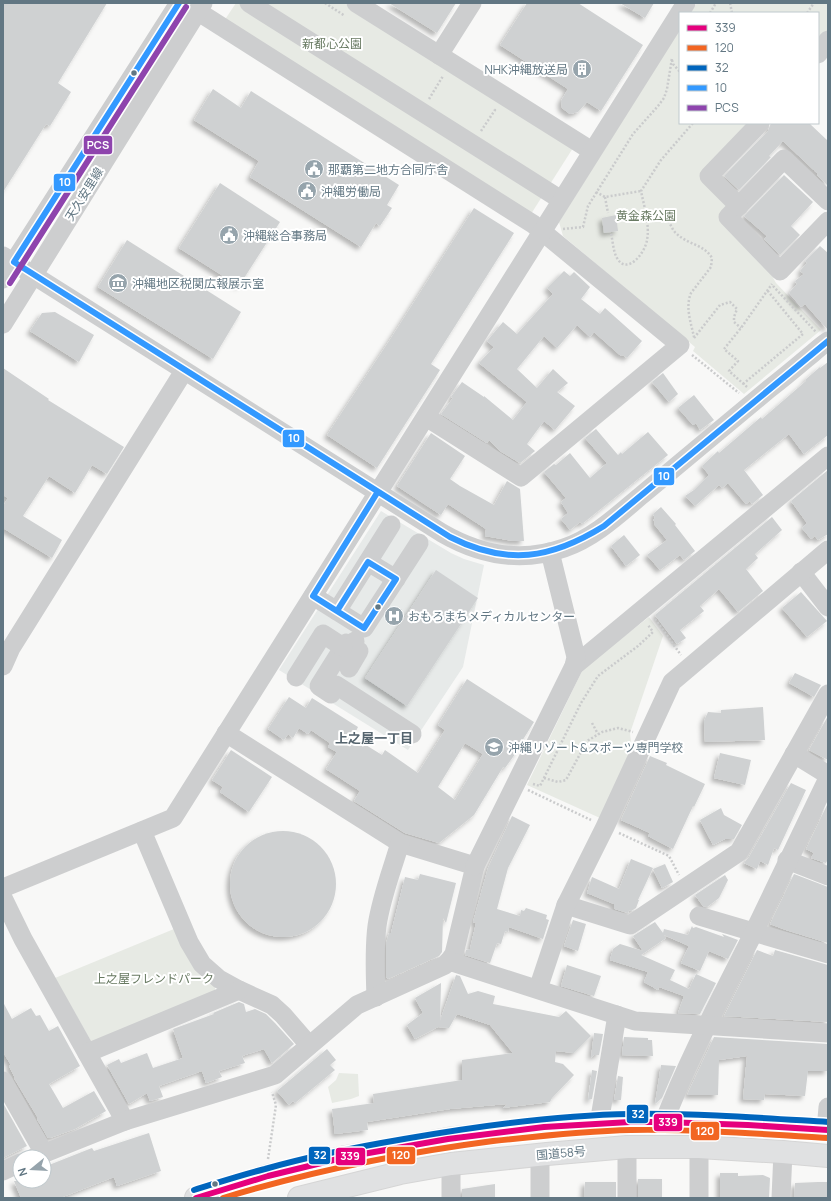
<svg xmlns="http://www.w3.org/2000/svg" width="831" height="1201" viewBox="0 0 831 1201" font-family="Manrope,'Noto Sans JP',sans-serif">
<defs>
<filter id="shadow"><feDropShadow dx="-3.5" dy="3.5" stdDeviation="2" flood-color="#0004"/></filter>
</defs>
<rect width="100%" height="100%" fill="#f8f8f7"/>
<path fill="#e7eae9" d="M381,511L451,553L464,559L484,565L463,667L408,750L279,670Z"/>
<g fill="#e7eae4">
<path d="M236,3H344L573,148L531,214L224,21Z"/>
<path d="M697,3H828V33L818,47V13H690Z"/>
<path d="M680,29V123H753L704,176L732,206L776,283L821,330L744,394L693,351L695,347L563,236L559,222Z"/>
<path d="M649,617L663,636L630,733L632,751L600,818L527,785L581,673L586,666Z"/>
<path d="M174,929L215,982V995L92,1043L55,978Z"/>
<path d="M339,1073L358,1074L359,1096L351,1099L332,1103L328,1087L336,1080Z"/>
</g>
<g fill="#cfd1d2" fill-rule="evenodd" filter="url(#shadow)">
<path d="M3,3H107L58,83L71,92L50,126L46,124L3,192Z"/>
<path d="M389,3H456L437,33Z"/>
<path d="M527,3H578L643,45L601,111L587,102L578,112L570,114L562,108L561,101L568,89L500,45Z"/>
<path d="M620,3H654L645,18Z"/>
<path d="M213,89L241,108L251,91L399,185L387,205L392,208L380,226L376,223L361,247L250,177L259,161L194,120Z"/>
<path d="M771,123H809L828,141V186L817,175L818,174L783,141L769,156L771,157L739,190L724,176L768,131Z"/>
<path d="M784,175L813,202L791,226L800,235L780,255L764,239L767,236L744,216Z"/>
<path d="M220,183L280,222L239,286L179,248Z"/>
<path d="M474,208L514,233L431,364L440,370L377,468L327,435L391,338Z"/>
<path d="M616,215L618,231L604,233L602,218Z"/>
<path d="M127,240L241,312L213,359L98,287Z"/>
<path d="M820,246L828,253V330L805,304L801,307L789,293L797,284L795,281L804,274L800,271L807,263L805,261Z"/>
<path d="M564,271L570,276L574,272L590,287L581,299L600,314L605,308L642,341L627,358L623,355L621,356L594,332L590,337L577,325L557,348L544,336L517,369L537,388L553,369L568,383L557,392L575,406L555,430L544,421L527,444L535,451L520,463L500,451L489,440L487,443L441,414L453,398L451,397L462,382L484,397V396L513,420L527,402L479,363L494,347L487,341L503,322L517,334L553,294L547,288Z"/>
<path d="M55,312L94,335L79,362L30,331L42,313Z"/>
<path d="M828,362V435L804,454L789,434L744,470L763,495L752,504L750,501L746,504L728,483L722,488L719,485L695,506L685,496L694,490L709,475L702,466L718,451L719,453L761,417L762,419L806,381L805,380L820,367V368Z"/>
<path d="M3,368L49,399L48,400L124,447L107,474L92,465L75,493L49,476L23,516L62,540L52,558L3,528V506L8,498L3,495Z"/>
<path d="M663,373L678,394L669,402L652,382Z"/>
<path d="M694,395L714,420L700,430L696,423L693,425L678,408Z"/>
<path d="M596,429L618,455L621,452L622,454L648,432L668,455L582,524L580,522L570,530L561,519L568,513L561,502L566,498L544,472L554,464L556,465L570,453L590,478L607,463L585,438Z"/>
<path d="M431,433L465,456L450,479L460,486L494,505L507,481L520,489L524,541H513L485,536L486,529L448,504L441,515L397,486Z"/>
<path d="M828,470V534L818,540L815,536L811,539L802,528L807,523L791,501Z"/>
<path d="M661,507L676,524L675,525L695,551L684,560L680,555L660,570L647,555L667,540L654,524L655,522L653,520L655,518L653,514Z"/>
<path d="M772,517L782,530L755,554L758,558L746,569L763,591L738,612L719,589L700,606L704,611L680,630L686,638L677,644L655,615Z"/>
<path d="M624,535L640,555L626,566L611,546Z"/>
<path d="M436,570L478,598L407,706L365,678Z"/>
<path d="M801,592L827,621L807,637L782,608Z"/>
<path d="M795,673L821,685L814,697L789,683Z"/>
<path d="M467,679L534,722L517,749L518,750L505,768L503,767L474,815L439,843L405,833L354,801L360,791L326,769L337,752L328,747L330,743L311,730L308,734L299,728L293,738L288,734L284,740L268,729L289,697L306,708L312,698L358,727L353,737L382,755L385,750L418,773L445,730L438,725ZM465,743L483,754L455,800L438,787Z"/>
<path d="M763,707L765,740L705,742L704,721L708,712L721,713V710Z"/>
<path d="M828,716V760L809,750Z"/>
<path d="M231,750L272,777L249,812L220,792L223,787L212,780Z"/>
<path d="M720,753L751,760L745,785L714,778Z"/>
<path d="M650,756L667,763L666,765L705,784L694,807L693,806L673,849L648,836L650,833L621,820Z"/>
<path d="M791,783L806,790L778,850L774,848L768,865L760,861L757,869L744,863L749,857Z"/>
<path d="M828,803V859L826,863L811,858L814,853L806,849Z"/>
<path d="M721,808L724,815L742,825L734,839H725L713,845L700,820Z"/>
<path d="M512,816L530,825L508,868L497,909L520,916L521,910L524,911L526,908L547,915L546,919L549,920L543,939L509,927L508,932L505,931L501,944L497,943L490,963L465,955L466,950L470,949L476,923L473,922L488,868Z"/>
<circle cx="283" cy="884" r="53"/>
<path d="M631,859L653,868L638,900H639L636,908L631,911L629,910L628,913L615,909L614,908V904L587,893L592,877L619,889Z"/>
<path d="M665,864L673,882L662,888L653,869Z"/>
<path d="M420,874L456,883L446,923L443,918L442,952L439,956L388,979L386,977V943L389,933H391L405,877L418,880Z"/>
<path d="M794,874L828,887V943L786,930L770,924Z"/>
<path d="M725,875L728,880L719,898L707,907L703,906L695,895Z"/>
<path d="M573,920L586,924L578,951L564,946Z"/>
<path d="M655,922L663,933L664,929L688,935L692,926L693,928L696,927L724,937L722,934L738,940L728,959L709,951L700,971L681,963L689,946L664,935L666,938L641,955L675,970L670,980L689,989L696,974L716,983L700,1014L678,1013L684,996L659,987L658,990L644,982L648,972L610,960L613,949L620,944L643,951L633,936Z"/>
<path d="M757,950L773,956L775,950L828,965V1022L724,1016Z"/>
<path d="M567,965L601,976L594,996L561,986Z"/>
<path d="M456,975L460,976L468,994L478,991L495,996L493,1004L559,1017L566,1011L591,1036L574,1053L556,1051L555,1062L563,1064L574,1075L552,1098L550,1102L503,1108L507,1104L450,1109L367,1122L368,1130L335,1134L332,1109L374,1103L373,1094L462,1080V1060L513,1053L490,1025L457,1014L449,1028L438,1027L415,1039L407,1025L423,1013L415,998L441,983L440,1021Z"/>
<path d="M3,1002L12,1019L31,1008L36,1016L40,1015L49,1031L58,1026L80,1066L49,1084L63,1108L94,1091L106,1111L75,1129L50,1138H48L37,1119L38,1118L14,1078H15L9,1066L11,1065L3,1052Z"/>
<path d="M239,1002L244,1004L246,1012L255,1009L266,1014L275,1023L294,1044L272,1063L264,1049L242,1056L245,1063L219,1071L222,1077L206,1083L202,1071L159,1086L163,1097L150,1101L147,1093L129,1104L107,1065L119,1059L121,1063L147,1053L153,1068L183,1058L173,1029L214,1014L213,1013Z"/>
<path d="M594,1033L603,1034L599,1055H594L591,1058Z"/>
<path d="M624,1037L648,1038V1040H652L653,1056L622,1055Z"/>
<path d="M714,1037L828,1044V1071H808L805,1096L765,1094L764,1100L743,1099L747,1056L719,1060L718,1095H687Z"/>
<path d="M327,1049L336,1060L330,1065L335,1070L295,1103L293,1101L289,1105L277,1091Z"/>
<path d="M661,1065L676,1066L662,1098L655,1104Z"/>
<path d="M592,1070L597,1071L592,1099L588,1100Z"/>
<path d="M618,1076L623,1077L621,1100H614Z"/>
<path d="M3,1103L27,1146L3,1158Z"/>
<path d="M149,1133L161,1171L117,1186L114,1177L60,1198H21L14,1181H44V1167L92,1148L94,1151Z"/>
<path d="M720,1173H738V1176L763,1175L770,1178L769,1198H720Z"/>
<rect x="638" y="1179" width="24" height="19"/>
<path d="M585,1182H616V1198H584Z"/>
<path d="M818,1182H828V1198H794L795,1183Z"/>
<path d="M495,1184V1198H462V1189Z"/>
</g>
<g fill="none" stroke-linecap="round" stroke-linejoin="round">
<defs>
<g id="highway">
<path d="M196,1198L268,1176L346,1157L448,1139L544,1127L630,1122H664L748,1125L828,1130"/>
<path d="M299,1198L400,1173L451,1164L547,1154L627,1147H699L783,1152L828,1156"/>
</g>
</defs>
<use href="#highway" stroke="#d5d5d5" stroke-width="24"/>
<g stroke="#cacbcc" stroke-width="2.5" stroke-dasharray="2 2" stroke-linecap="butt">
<path d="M325,3L345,16"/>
<path d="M730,3L732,13"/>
<path d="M710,13L716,3"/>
<path d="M807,13L814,3"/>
<path d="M672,60L673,64L680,72"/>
<path d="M429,99L443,76"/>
<path d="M481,131L495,110L493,109"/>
<path d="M596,192L605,197L641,191"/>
<path d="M605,197L608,213"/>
<path d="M646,218C652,217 658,215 664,217C671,221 671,230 677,234C687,244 705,245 712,258L711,267L691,293C685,307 691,323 694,337"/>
<path d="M563,229L583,227L588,206L633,134L658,106L664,98L667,89L672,58"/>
<path d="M611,234C613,241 613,251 617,258C627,276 645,253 647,240C650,225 644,206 641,191L661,160L693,123"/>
<path d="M773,286L816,332"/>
<path d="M694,338L720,305L730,302L737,309L734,317V322L741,328"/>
<path d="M692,355L739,393"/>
<path d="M743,384L803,334L767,290"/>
<path d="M747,387L729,371L738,361L724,349L741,328L772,284"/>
<path d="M655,619L681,655"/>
<path d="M592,723L598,734"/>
<path d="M544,778L558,782L566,780L587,741L602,732L618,728L633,732"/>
<path d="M533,784L540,786L581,703L598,676L638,646L653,632L648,625"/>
<path d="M528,790L591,820"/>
<path d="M619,833L669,856L679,875"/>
<path d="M268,1159L276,1105L272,1092"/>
</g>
<g stroke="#cdcecf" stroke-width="19">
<path d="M249,3L555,196"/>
<path d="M356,3L592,151"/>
<path d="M197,11L533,224L680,345L521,477L426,417"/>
<path d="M818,54L828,40"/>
<path d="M439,55L472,3"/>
<path d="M828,201L784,159L728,217L780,271L828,221"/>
<path d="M739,206L709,176L760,123"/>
<path d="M3,256L442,533C480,555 521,563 564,548C594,538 619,514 643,494C685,459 727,424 769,389C782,379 794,369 807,358C814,353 820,346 828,341"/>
<path d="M3,279L179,3"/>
<path d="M3,324L203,3"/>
<path d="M368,562L396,579"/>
<path d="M801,572L828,607"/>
<path d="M313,596L364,628L419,543"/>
<path d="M337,611L391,525"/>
<path d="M352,647L346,643L319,686L331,694L336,685L412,734"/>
<path d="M3,666L11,648L184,371"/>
<path d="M574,666L828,456"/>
<path d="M349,668L359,651L352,647L355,641"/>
<path d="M296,677L323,634L343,647"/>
<path d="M226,733L400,843L475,866L454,954L449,961"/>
<path d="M794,754L828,775"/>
<path d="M142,831L189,942L202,964L219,979L239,990L272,1005L283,1015L309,1045"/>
<path d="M787,860L828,876"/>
<path d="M475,866L574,666L576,657L550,552"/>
<path d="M3,888L173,818L686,3"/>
<path d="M3,898L23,939L125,1121"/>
<path d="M566,905L630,925L739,852L828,694"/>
<path d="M699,916L828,954"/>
<path d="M538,989L566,905L605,827L672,682L828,550"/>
<path d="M376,997C375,973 374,949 377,926C381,898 392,870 400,843"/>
<path d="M87,1053L239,990"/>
<path d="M3,1081L44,1153"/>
<path d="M664,1122C689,1057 722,996 753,934C778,882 803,830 828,778"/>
<path d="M599,1124L617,1015"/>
<path d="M826,1130L828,1107"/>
<path d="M540,1155V1198"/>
<path d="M35,1157L125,1121L275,1075L357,1005L445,965L449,961L635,1021L828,1033"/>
<path d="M451,1164V1198"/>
<path d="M3,1171L20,1163"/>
<path d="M627,1198V1147"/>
<path d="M699,1198V1147"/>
<path d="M781,1198L783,1152"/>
</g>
<use href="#highway" stroke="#e0e1e2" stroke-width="22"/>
<defs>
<path id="bus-1" d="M196,1198L268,1176L346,1157L448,1139L544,1127L630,1122H664L748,1125L828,1130"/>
<path id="bus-2" d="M223,1198C312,1171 401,1153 493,1141C539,1136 585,1131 631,1130C697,1129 762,1134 828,1138"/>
<path id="bus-3" d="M194,1190C217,1183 241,1175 265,1169C310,1156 357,1147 404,1139C478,1126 555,1115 631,1114C697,1113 763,1118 828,1122"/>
<g id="bus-4">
<path d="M179,3L14,262L450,537C507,566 551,559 604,526L828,341"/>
<path d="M337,611L368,562L396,579L364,628L313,596L377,493"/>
</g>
<path id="bus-5" d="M10,283L186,7"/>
</defs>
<use href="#bus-1" stroke="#fff" stroke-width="9"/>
<use href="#bus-2" stroke="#fff" stroke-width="9"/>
<use href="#bus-3" stroke="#fff" stroke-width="9"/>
<use href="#bus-4" stroke="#fff" stroke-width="9"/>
<use href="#bus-5" stroke="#fff" stroke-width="9"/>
<use href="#bus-1" stroke="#e5007d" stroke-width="6"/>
<use href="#bus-2" stroke="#f26522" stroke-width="6"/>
<use href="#bus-3" stroke="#0065bd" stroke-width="6"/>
<use href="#bus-4" stroke="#39f" stroke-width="6"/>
<use href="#bus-5" stroke="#8e44ad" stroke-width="6"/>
</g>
<defs>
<symbol id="building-disc" viewBox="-11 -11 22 22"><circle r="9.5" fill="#96a4ac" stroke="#fff"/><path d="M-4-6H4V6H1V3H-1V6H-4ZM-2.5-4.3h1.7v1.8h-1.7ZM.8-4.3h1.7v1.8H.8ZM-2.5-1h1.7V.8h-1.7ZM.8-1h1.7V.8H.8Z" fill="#fff"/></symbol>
<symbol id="civic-disc" viewBox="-11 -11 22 22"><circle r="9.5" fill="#96a4ac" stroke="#fff"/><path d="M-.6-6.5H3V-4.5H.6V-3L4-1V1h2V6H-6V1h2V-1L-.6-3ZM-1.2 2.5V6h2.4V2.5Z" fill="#fff"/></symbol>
<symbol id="museum-disc" viewBox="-11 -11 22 22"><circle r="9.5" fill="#96a4ac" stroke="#fff"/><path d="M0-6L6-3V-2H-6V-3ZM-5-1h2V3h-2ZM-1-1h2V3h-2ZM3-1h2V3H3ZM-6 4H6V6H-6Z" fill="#fff"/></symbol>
<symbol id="hospital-disc" viewBox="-11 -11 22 22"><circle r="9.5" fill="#96a4ac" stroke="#fff"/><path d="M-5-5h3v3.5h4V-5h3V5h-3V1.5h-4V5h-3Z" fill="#fff"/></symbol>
<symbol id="university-disc" viewBox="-11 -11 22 22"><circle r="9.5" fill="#96a4ac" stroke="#fff"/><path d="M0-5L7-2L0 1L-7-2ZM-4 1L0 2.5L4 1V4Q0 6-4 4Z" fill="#fff"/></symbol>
</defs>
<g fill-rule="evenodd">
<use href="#building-disc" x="571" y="58" width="22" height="22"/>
<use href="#civic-disc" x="303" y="158" width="22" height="22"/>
<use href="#civic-disc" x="296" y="180" width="22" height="22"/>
<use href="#civic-disc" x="218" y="224" width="22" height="22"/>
<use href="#museum-disc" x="107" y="272" width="22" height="22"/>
<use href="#hospital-disc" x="383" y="605" width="22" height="22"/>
<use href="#university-disc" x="483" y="736" width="22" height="22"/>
</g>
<g fill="#627783" stroke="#fff" stroke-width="1.5">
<circle cx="134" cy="73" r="3.5"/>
<circle cx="378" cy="607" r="3.5"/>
<circle cx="215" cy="1184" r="3.5"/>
</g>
<g text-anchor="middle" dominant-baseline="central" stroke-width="4" stroke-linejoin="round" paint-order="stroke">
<g font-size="12" fill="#687a62" stroke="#fff">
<text x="332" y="43">新都心公園</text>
<text x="646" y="215">黄金森公園</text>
<text x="154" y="978">上之屋フレンドパーク</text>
</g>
<g font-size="12" fill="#627783" stroke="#fff" text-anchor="start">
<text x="568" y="69" text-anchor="end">NHK沖縄放送局</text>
<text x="328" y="169">那覇第二地方合同庁舎</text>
<text x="321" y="191">沖縄労働局</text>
<text x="243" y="235">沖縄総合事務局</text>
<text x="132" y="283">沖縄地区税関広報展示室</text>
<text x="408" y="616">おもろまちメディカルセンター</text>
<text x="508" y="747">沖縄リゾート&amp;スポーツ専門学校</text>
</g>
<g font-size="12" fill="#627783" stroke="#fff">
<text transform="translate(84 194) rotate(-58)">天久安里線</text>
<text transform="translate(561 1153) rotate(-5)">国道58号</text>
</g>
<g font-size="13" font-weight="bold" fill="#55646e" stroke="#fff">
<text x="374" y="738">上之屋一丁目</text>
</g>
</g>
<g stroke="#fff" stroke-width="1.5">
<rect x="83" y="135" width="30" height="20" rx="4" fill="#8e44ad"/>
<rect x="53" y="173" width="23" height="19" rx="4" fill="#39f"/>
<rect x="282" y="429" width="23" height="19" rx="4" fill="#39f"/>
<rect x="653" y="467" width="22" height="19" rx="4" fill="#39f"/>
<rect x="626" y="1104" width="23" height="20" rx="4" fill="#0065bd"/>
<rect x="653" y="1113" width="30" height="19" rx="4" fill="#e5007d"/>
<rect x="690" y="1121" width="30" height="20" rx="4" fill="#f26522"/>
<rect x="308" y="1146" width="23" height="19" rx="4" fill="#0065bd"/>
<rect x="386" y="1146" width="30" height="19" rx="4" fill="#f26522"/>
<rect x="335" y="1147" width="31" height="19" rx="4" fill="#e5007d"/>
</g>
<g font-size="11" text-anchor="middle" font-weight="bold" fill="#fff">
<text x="98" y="149">PCS</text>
<text x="65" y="186">10</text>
<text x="294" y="442">10</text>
<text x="664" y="480">10</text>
<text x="638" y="1118">32</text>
<text x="668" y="1126">339</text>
<text x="705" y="1135">120</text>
<text x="320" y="1159">32</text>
<text x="401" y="1159">120</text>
<text x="350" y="1160">339</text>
</g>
<rect width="831" height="1201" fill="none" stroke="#627783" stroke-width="8"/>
<rect x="679" y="12" width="140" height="112" fill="#ffffff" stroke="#c0c9cd"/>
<rect x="687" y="25" width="20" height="6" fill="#e5007d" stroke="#c0c9cd"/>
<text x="715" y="32" font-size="12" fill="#627783">339</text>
<rect x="687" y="45" width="20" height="6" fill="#f26522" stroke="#c0c9cd"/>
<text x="715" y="52" font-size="12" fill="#627783">120</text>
<rect x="687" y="65" width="20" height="6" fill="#0065bd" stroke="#c0c9cd"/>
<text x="715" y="72" font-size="12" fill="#627783">32</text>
<rect x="687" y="85" width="20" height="6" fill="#3399ff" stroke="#c0c9cd"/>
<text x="715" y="92" font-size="12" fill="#627783">10</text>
<rect x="687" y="105" width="20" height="6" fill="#8e44ad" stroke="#c0c9cd"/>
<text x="715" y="112" font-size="12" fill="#627783">PCS</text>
<g transform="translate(32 1169) rotate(252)"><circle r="19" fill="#ffffff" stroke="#c0c9cd"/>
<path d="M0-3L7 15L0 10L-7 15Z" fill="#96a4ac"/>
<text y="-6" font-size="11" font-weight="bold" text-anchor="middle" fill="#627783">N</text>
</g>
</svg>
